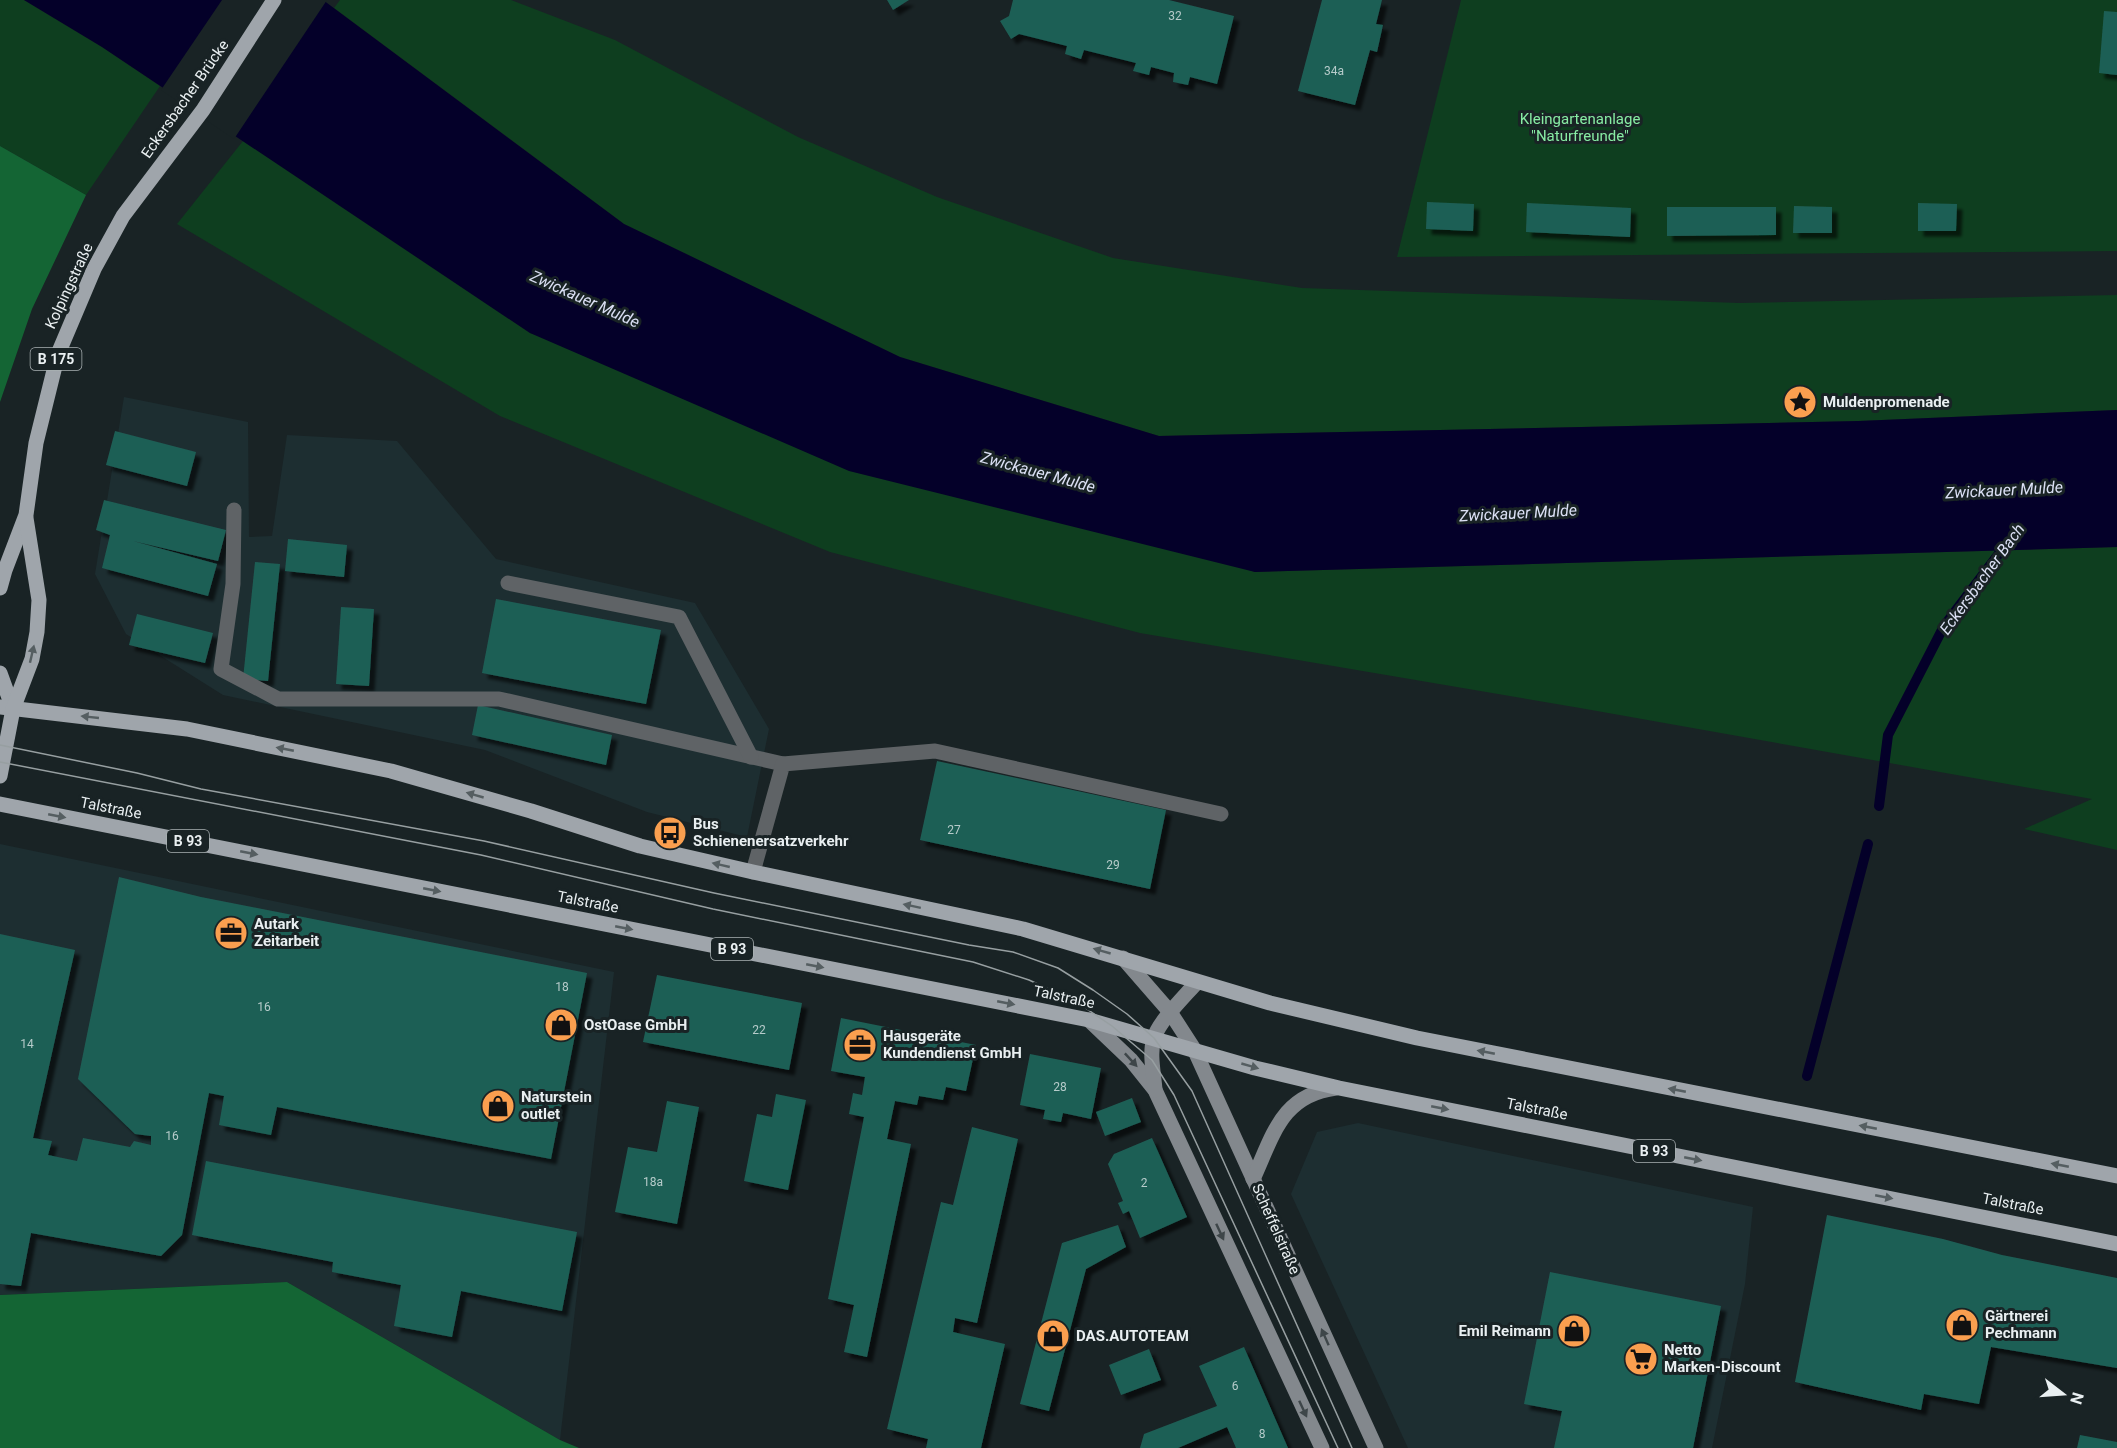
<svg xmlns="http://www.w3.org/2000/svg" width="2117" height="1448" viewBox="0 0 2117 1448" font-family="Roboto,sans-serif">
<defs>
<filter id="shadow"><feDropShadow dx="5.5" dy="5.5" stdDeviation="1.5" flood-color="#0009"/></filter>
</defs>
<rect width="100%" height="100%" fill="#192325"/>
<g fill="#1d2e31">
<path d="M124,397L248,422L249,537L272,536L287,435L397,441L496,559L695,603L769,729L747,837L647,812L485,750L223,695L126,634L95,574Z"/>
<path d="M0,844L614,972L560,1440L287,1282L0,1295Z"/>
<path d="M1358,1123L1753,1207L1745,1284L1712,1448H1408L1291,1194L1317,1132Z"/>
</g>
<g fill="#0e3e1f">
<path d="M0,0H24L102,47L160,86L86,195L0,146Z"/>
<path d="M340,0H511L615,40L798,137L937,197L1113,258L1302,288L1739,303L2117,295V410L1859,421L1159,436L900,357L624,224L334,8Z"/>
<path d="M1461,0H2117V251L1397,257Z"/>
<path d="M243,141L530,333L1255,572L2117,547V850L2024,829L2092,799L1580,708L1140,633L830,552L500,416L177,224Z"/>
</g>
<g fill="#146534">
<path d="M0,146L86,195L32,309L0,402Z"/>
<path d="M287,1282L560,1440L579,1448H0V1295Z"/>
</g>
<path fill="#040029" d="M24,0H323L624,224L900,357L1159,436L1859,421L2117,410V547L1255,572L849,471L530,333L102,47Z"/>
<path fill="#192325" d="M222,0H327L234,139L161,90Z"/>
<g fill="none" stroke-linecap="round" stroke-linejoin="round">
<g stroke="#040029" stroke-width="10">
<path d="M1879,806L1888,735L1944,626L2010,539"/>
<path d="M1807,1076L1868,844"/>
</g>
</g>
<g fill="#1f5e55" filter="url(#shadow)">
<path d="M887,0H909L893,10Z"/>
<path d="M1013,0H1169L1234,16L1217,84L1190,77L1188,85L1173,82L1174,73L1151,67L1149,75L1133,71L1136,63L1084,50L1081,59L1065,54L1067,46L1019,34L1011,39L1000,21L1009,16Z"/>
<path d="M1322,0H1382L1376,24L1383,25L1377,52L1370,50L1355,105L1298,91Z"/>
<path d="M2104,11L2117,12V75L2099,73Z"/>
<path d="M1427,202L1474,204L1473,231L1426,229Z"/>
<path d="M1527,203L1631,208L1630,237L1526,232Z"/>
<path d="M1918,203L1957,204L1956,231H1918Z"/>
<path d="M1794,206L1832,207V233H1793Z"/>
<path d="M1667,207H1776V235L1667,236Z"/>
<path d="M115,431L196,452L187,486L106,465Z"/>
<path d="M104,500L226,530L218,561L133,541L217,564L208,596L102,568L110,535L96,530Z"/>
<path d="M288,539L347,545L344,577L285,571Z"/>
<path d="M255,562L280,564L268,681L243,679Z"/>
<path d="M496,599L661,630L646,704L482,673Z"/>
<path d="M341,607L374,609L369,686L336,684Z"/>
<path d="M137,614L213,633L205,663L129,645Z"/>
<path d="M478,705L612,735L606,765L472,735Z"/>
<path d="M937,761L1166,810L1150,889L920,840Z"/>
<path d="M119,877L201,897L587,973L551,1159L277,1107L271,1135L219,1125L224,1096L209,1093L182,1235L161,1256L31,1233L21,1286L0,1284V934L75,950L33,1138L52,1141L48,1155L77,1161L83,1138L130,1147L134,1141L151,1145V1136L135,1134L78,1079Z"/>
<path d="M657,975L802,1003L789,1070L643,1042Z"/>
<path d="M841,1018L976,1045L966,1091L946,1087L943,1100L919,1096L917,1105L895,1101L887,1139L911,1144L867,1357L844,1352L854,1305L828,1299L864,1117L849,1114L853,1093L862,1095L865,1077L831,1071Z"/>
<path d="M1030,1054L1101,1068L1091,1119L1063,1113L1061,1122L1043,1119L1045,1110L1020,1105Z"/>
<path d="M776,1094L806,1100L788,1190L744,1181L757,1114L772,1117Z"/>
<path d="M1132,1098L1141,1122L1105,1136L1096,1112Z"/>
<path d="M667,1101L699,1107L677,1224L615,1212L628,1147L657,1152Z"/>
<path d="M972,1127L1018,1139L977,1323L955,1318L953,1332L1005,1344L981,1448H926L928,1439L887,1429L941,1202L953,1205Z"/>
<path d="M1152,1138L1187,1217L1140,1238L1129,1211L1123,1214L1118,1203L1123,1201L1108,1164L1114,1154Z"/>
<path d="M206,1161L577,1232L562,1311L461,1291L452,1337L394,1326L401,1285L332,1272L333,1262L192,1235Z"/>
<path d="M1827,1215L1943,1239L2002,1255L2117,1278V1368L1991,1347L1979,1404L1924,1394L1921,1410L1795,1382Z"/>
<path d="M1118,1225L1126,1247L1086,1269L1049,1411L1020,1404L1062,1243Z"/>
<path d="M1550,1272L1721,1306L1693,1448H1554L1562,1411L1524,1404Z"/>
<path d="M1244,1347L1288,1448H1236L1227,1427L1178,1448H1140L1144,1434L1217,1406L1199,1366Z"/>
<path d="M1149,1349L1161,1380L1121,1395L1109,1365Z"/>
<path d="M2080,1435L2117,1442V1448H2077Z"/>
</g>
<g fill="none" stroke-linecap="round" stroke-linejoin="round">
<g stroke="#5f6366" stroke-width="15">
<path d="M234,510L233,584L221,669L278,699H499L783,764"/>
<path d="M508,583L679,617L751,757"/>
<path d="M753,872L783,764L935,751L1221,814"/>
</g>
<g stroke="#83888d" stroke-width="15">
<path d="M1123,958L1170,1012L1194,1049L1376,1448"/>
<path d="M1089,1020L1131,1060L1155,1090L1322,1448"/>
<path d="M1155,1090C1154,1074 1149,1054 1154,1038C1159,1021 1185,996 1197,982"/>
<path d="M1253,1179C1273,1136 1281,1095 1336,1088"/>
</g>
<g stroke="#9fa5ab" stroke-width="15">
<path d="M0,588L5,570L26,515L36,443L58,354L94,269L123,216L203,110L274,0"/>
<path d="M0,673L13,709"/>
<path d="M0,707L187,729L391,771L531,811L640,846L753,872L1023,929L1270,1003L1417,1038L2117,1176"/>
<path d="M0,776L13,709L32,659L37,632L39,600L26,518"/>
<path d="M0,804L1089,1020L1255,1068L1339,1088L2117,1244"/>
</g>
<g stroke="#979fa1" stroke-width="1.5">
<path d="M0,745L137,773L201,789L484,841L714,893L969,945L1013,952L1058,968L1093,990L1127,1014L1154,1038L1192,1091L1352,1448"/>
<path d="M0,762L481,855L713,909L973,962L1029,980L1075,1001L1112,1026L1152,1060L1174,1095L1338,1448"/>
</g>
</g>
<defs><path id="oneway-solid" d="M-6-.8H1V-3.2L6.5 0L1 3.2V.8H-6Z" transform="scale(1.5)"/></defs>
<g fill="#555e61">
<use href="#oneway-solid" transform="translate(32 654) rotate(-77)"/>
<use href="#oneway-solid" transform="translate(90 717) rotate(-174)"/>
<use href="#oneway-solid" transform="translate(285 749) rotate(-169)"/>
<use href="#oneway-solid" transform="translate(475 795) rotate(-164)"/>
<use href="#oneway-solid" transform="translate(57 816) rotate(11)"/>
<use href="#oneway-solid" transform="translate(249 853) rotate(11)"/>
<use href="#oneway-solid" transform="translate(721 865) rotate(-167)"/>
<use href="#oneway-solid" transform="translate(432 890) rotate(11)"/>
<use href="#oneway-solid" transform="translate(912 906) rotate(-168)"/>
<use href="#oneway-solid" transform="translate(624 928) rotate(11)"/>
<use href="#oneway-solid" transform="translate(1102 951) rotate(-164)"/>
<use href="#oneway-solid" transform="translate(815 966) rotate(11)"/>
<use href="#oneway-solid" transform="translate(1006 1003) rotate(11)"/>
<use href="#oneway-solid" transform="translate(1486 1052) rotate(-169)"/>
<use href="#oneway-solid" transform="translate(1250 1066) rotate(16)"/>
<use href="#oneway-solid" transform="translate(1677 1090) rotate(-169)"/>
<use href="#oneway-solid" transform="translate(1440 1108) rotate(11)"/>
<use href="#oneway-solid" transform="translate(1868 1127) rotate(-169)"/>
<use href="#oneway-solid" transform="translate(1693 1159) rotate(11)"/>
<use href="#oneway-solid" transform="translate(2060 1165) rotate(-169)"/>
<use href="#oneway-solid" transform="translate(1884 1197) rotate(11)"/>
</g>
<g fill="#3e4649">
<use href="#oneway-solid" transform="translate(1131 1060) rotate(47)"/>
<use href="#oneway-solid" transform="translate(1220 1232) rotate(65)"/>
<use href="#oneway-solid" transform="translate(1325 1337) rotate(-114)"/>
<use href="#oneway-solid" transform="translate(1303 1409) rotate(65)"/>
</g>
<defs>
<symbol id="sight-disc" viewBox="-11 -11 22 22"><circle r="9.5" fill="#fa9f4f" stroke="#192325"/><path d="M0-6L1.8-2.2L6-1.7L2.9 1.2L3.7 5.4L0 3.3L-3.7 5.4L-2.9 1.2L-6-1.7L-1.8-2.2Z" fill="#111"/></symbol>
<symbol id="bus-disc" viewBox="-11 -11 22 22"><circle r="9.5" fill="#fa9f4f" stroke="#192325"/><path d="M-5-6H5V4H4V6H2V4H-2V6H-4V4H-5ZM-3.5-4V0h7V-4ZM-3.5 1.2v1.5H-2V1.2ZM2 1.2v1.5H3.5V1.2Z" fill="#111"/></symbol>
<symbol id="office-disc" viewBox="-11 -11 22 22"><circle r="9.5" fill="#fa9f4f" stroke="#192325"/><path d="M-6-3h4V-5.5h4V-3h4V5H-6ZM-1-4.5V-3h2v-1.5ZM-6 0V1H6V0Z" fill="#111"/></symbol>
<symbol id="shop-disc" viewBox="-11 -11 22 22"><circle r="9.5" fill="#fa9f4f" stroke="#192325"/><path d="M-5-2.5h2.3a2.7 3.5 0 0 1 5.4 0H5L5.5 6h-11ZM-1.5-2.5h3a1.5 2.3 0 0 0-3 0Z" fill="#111"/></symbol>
<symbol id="supermarket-disc" viewBox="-11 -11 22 22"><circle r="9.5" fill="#fa9f4f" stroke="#192325"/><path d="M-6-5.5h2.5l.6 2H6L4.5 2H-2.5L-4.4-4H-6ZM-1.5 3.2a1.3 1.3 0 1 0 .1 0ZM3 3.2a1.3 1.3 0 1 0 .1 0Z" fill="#111"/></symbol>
</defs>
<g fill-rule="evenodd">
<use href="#sight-disc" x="1781" y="383" width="38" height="38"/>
<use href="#bus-disc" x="651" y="814" width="38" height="38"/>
<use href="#office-disc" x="212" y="914" width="38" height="38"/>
<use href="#shop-disc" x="542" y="1006" width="38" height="38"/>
<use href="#office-disc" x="841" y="1026" width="38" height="38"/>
<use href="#shop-disc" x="479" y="1087" width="38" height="38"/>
<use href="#shop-disc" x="1943" y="1306" width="38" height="38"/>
<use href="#shop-disc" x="1555" y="1312" width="38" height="38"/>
<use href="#shop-disc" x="1034" y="1317" width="38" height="38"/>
<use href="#supermarket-disc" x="1622" y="1340" width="38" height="38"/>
</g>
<g text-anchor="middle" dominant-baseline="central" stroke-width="6" stroke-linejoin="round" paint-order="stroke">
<g font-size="12" fill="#b6cbca">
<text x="1175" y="16">32</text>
<text x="1334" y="71">34a</text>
<text x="954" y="830">27</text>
<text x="1113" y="865">29</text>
<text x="562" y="987">18</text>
<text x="264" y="1007">16</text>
<text x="759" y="1030">22</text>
<text x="27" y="1044">14</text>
<text x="1060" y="1087">28</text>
<text x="172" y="1136">16</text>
<text x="653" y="1182">18a</text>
<text x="1144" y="1183">2</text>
<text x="1235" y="1386">6</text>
<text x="1262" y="1434">8</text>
</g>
<g fill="#192325" stroke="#abb2b4" stroke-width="1.5">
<rect x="30.5" y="348" width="51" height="22" rx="4.5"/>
<rect x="167" y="830" width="42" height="22" rx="4.5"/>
<rect x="711" y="938" width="42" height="22" rx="4.5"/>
<rect x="1633" y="1140" width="42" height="22" rx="4.5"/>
</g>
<g font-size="14" font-weight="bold" fill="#e9eff1">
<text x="56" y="359">B 175</text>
<text x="188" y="841">B 93</text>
<text x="732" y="949">B 93</text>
<text x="1654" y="1151">B 93</text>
</g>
<g font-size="15" fill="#e9eff1" stroke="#192325">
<text transform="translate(185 99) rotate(-55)">Eckersbacher Brücke</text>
<text transform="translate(69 286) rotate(-65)">Kolpingstraße</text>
<text transform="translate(111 808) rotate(11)">Talstraße</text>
<text transform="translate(588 902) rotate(11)">Talstraße</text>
<text transform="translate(1064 997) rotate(12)">Talstraße</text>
<text transform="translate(1537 1109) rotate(11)">Talstraße</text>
<text transform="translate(2013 1204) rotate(11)">Talstraße</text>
<text transform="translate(1276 1229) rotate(66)">Scheffelstraße</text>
</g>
<g font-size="15" fill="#87eba3" stroke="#192325">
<text x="1580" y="119">Kleingartenanlage<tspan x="1580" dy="17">"Naturfreunde"</tspan></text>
</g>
<g font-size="15" font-weight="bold" fill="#e9eff1" stroke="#192325" text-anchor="start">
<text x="1823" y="402">Muldenpromenade</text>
<text x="693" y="824">Bus<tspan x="693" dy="17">Schienenersatzverkehr</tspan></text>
<text x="254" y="924">Autark<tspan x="254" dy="17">Zeitarbeit</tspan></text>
<text x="584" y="1025">OstOase GmbH</text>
<text x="883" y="1036">Hausgeräte<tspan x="883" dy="17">Kundendienst GmbH</tspan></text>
<text x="521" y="1097">Naturstein<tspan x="521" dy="17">outlet</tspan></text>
<text x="1985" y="1316">Gärtnerei<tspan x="1985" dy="17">Pechmann</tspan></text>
<text x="1551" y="1331" text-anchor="end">Emil Reimann</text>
<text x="1076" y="1336">DAS.AUTOTEAM</text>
<text x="1664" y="1350">Netto<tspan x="1664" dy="17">Marken-Discount</tspan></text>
</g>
<g font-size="16" font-style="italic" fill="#dbe0f4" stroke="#192325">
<text transform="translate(585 299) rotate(24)">Zwickauer Mulde</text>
<text transform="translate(1038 472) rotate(15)">Zwickauer Mulde</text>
<text transform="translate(2004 490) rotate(-3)">Zwickauer Mulde</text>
<text transform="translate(1518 513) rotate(-3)">Zwickauer Mulde</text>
<text transform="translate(1982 579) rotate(-54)">Eckersbacher Bach</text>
</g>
</g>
<g transform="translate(2063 1394) rotate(107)" stroke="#192325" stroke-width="4.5" paint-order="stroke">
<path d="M0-4.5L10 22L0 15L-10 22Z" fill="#e9eff1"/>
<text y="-9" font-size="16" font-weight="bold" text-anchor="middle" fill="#e9eff1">N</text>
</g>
</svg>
